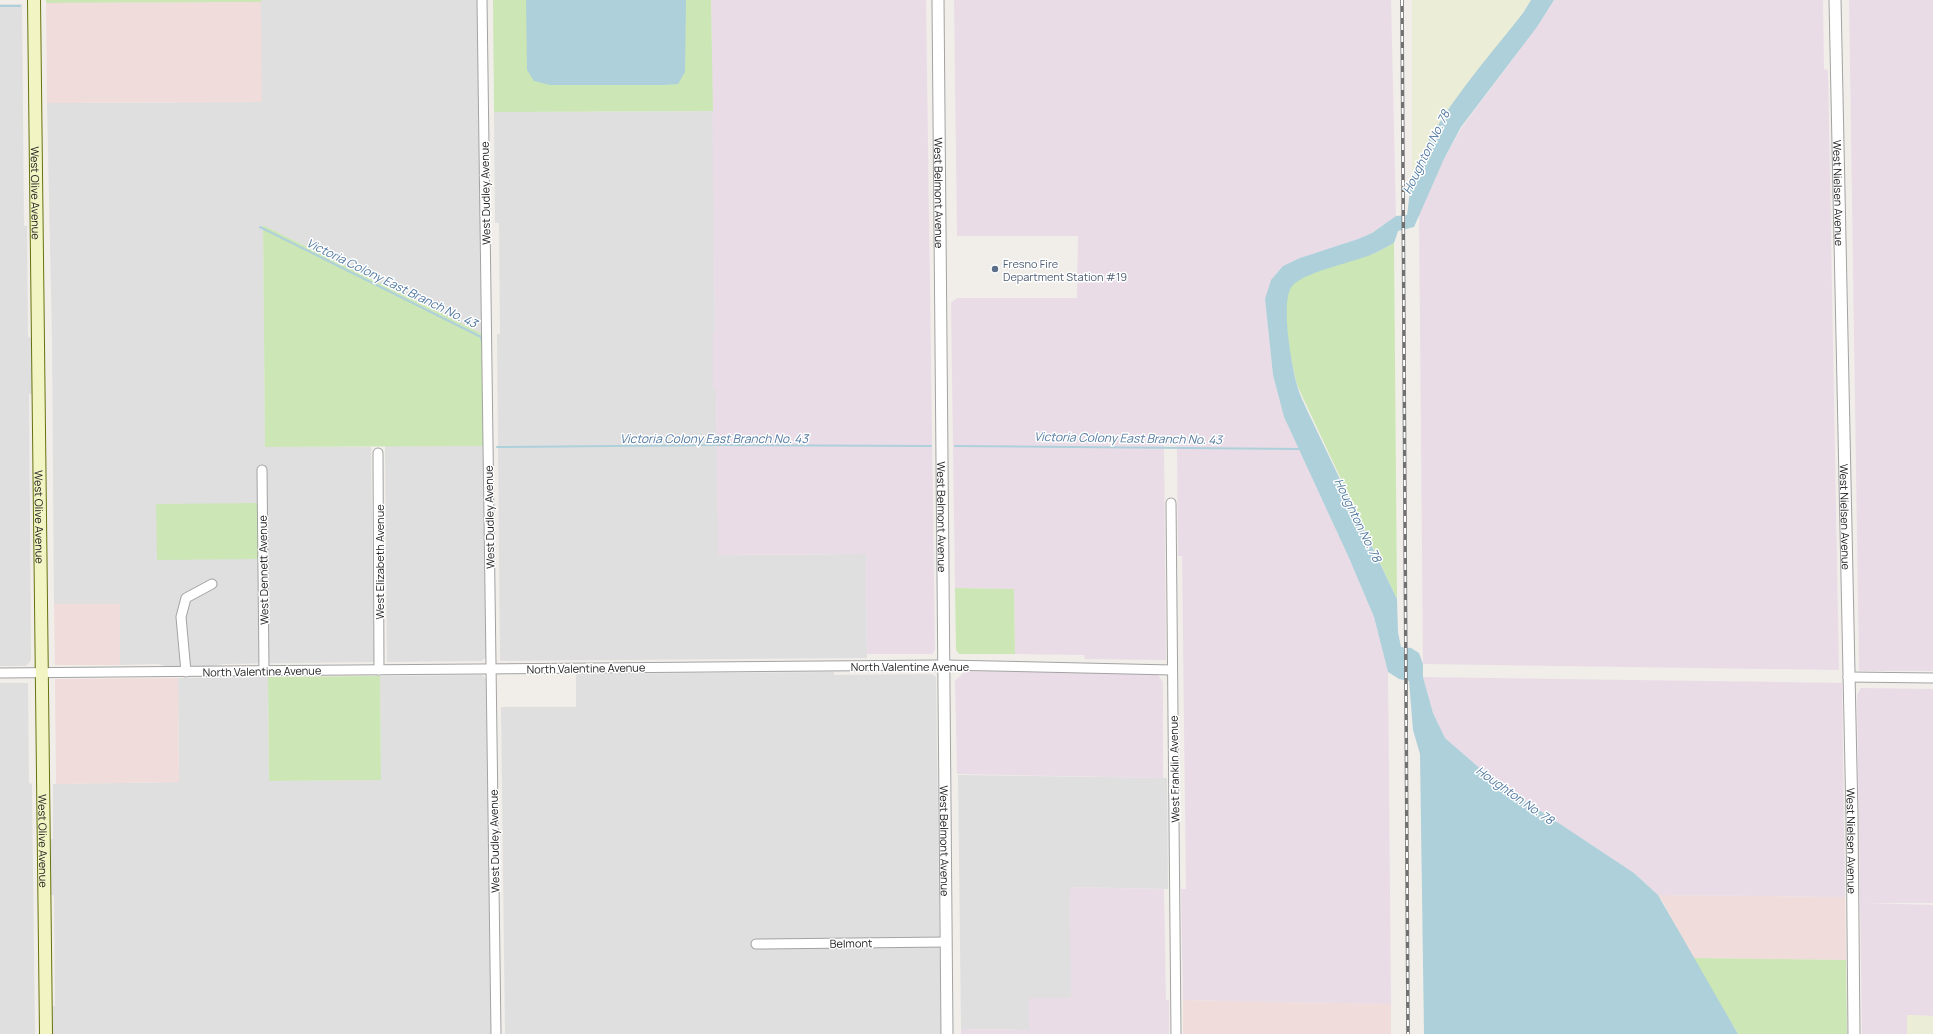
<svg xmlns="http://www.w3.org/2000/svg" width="1933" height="1034" viewBox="0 0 1933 1034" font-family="Manrope,sans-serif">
<rect width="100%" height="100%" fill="#f1eee9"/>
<g fill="#dfdfdf">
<path d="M261,0H479L483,334L263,225L265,447H371L374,662L223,664L186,672L158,664L120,665V604H54L52,338L47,103L261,102Z"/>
<path d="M0,4H22L24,226H27L28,337L32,338V394H29L31,660L26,666H0Z"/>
<path d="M713,111L715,333H713L714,388H716L719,555L866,554L867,658L500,661L497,334H500L499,223H495L494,112Z"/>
<path d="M385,446H484L487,656L482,661L387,662Z"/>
<path d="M834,672V675L932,674L936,677L941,1034H505L501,707H576V674Z"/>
<path d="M482,675L487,680L491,1034H52V1006H55L54,895H51L50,839H53V784L179,782L178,678L268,677L269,781L381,780L380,676Z"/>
<path d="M0,683H28L29,783L32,784L35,1034H0Z"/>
<path d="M958,775L1167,778L1168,889L1070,887L1072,998H1029V1030L961,1029Z"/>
</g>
<g fill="#f0dcdb">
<path d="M261,2L262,102L47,103L46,3Z"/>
<path d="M54,604H120V665H55Z"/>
<path d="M178,678L179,782L56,784L55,679Z"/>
<path d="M1658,895L1845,897L1846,960L1693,958L1664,904Z"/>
<path d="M1183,1000L1391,1004V1034H1183Z"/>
</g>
<g fill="#e9dce7">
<path d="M711,0H926L935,650L932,654H867L866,554L718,555L716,389L713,388V333L715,332Z"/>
<path d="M954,0H1391L1396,216L1372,233L1358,239L1300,258L1265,299L1273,375L1284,417L1349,558L1374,617L1388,672L1391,1004L1183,1000L1181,889H1186L1182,556H1178L1177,446L1164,445L1166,660L1085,659L1084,655L1015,654L1014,589L955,588L951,303L957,298H1077L1078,236H957Z"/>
<path d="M1554,0H1823L1824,69L1828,70L1839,670L1423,664L1419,214L1444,159L1462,127L1537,27Z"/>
<path d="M1849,0H1933V671H1859Z"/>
<path d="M965,671L1115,673L1158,675L1163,682V778L957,774L955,681Z"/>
<path d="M1423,677L1842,683L1845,897L1658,895L1634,873L1491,778L1445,738L1433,713Z"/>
<path d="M1861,688L1933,689V903H1867L1933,905V1016L1907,1015V1034H1862L1857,695Z"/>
<path d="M1070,887L1164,889L1166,1000H1169V1034H961V1029L1029,1030V998H1071Z"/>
</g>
<g fill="#ecedd7">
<path d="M1412,0H1531L1523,13L1458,97L1424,151L1412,181Z"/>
<path d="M1907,1015L1933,1016V1034H1907Z"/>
</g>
<g fill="#cce6b5">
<path d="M46,0H261V2L46,3Z"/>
<path d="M493,0H711L713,111L494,112Z"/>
<path d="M263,225L483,334L484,446L265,447Z"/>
<path d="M1394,243L1397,599L1298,387C1292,366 1277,302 1292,285C1304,271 1356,261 1375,253C1382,250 1388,246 1394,243Z"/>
<path d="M266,503V559L157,560L156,504Z"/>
<path d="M955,588L1014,589L1015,654H959L956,650Z"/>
<path d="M380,676L381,780L269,781L268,677Z"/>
<path d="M1693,958L1846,960L1847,1034H1738Z"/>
</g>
<g fill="#aed0da">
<path d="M526,0H686L685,72L678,84L664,85H550L534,81L527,70Z"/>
<path d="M1531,0H1554L1537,27L1461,127L1444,159L1414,227L1398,231L1394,243C1388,246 1382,250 1375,253C1356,262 1307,271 1293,285C1279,299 1292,366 1297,385C1299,393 1303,401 1306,408L1397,599L1398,632L1401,647L1411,648L1419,653L1423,664V677L1433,713L1445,738L1491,778L1634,873L1658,895L1738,1034H1424L1420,754L1413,730L1409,681L1399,679L1388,672L1374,617L1349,558L1284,417L1273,375L1265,299L1271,280L1283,266L1300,258L1358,239L1372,233L1396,216L1407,215C1409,204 1409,192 1412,181C1425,128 1489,57 1523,13Z"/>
</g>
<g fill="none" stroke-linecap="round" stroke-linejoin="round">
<g stroke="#aed0da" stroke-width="2">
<path d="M0,6H20"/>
<path d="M260,227L477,335L481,337L482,343"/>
<path d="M955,446L1300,449"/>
<path d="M497,447L717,445L931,446"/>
</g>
<defs>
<g id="minor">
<path d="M482,0L496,1034"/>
<path d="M378,453L379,670"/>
<path d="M262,470L264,670"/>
<path d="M1171,503L1176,1034"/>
<path d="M186,672L181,617L186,598L212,584"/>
<path d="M0,673L944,665L1172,670"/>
<path d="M1848,677L1933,678"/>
<path d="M756,944L946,942"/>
</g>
<g id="tertiary">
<path id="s1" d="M938,0L947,1034"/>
<path id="s2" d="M1835,0L1852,817L1854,1034"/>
</g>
<g id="secondary">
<path id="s3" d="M34,0L46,1034"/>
</g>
</defs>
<use href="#minor" stroke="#a3a3a3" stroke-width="11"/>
<use href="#tertiary" stroke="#a3a3a3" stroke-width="13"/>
<use href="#secondary" stroke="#677210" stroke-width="14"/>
<use href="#minor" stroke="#fff" stroke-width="9"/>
<use href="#tertiary" stroke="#fff" stroke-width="11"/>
<use href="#secondary" stroke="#f2f5c3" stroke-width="12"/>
<defs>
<path id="rail" d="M1402,0L1408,1034"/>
</defs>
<use href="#rail" stroke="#707070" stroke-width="3.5"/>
<use href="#rail" stroke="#fff" stroke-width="2" stroke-dasharray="6" stroke-linecap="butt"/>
</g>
<circle fill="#5c6f8a" stroke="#fff" stroke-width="1.5" cx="995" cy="269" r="4"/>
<g text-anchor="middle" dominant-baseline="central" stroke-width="3" stroke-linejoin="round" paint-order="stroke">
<g font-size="11" fill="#222" stroke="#fff">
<text stroke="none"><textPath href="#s3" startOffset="193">West Olive Avenue</textPath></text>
<text transform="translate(485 193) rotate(-91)">West Dudley Avenue</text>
<text stroke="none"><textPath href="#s1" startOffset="193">West Belmont Avenue</textPath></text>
<text stroke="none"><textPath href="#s2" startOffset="193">West Nielsen Avenue</textPath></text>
<text stroke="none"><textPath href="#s3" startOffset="517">West Olive Avenue</textPath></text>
<text transform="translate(489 517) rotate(-91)">West Dudley Avenue</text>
<text stroke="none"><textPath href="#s1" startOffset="517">West Belmont Avenue</textPath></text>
<text stroke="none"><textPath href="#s2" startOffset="517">West Nielsen Avenue</textPath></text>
<text transform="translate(379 562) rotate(-90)">West Elizabeth Avenue</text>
<text transform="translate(263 570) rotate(-91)">West Dennett Avenue</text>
<text x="910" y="666">North Valentine Avenue</text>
<text transform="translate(586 668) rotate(-1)">North Valentine Avenue</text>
<text transform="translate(262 671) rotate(-1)">North Valentine Avenue</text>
<text transform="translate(1174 769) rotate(-91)">West Franklin Avenue</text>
<text stroke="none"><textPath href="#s3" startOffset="841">West Olive Avenue</textPath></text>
<text transform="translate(494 841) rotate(-91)">West Dudley Avenue</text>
<text stroke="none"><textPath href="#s1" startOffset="841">West Belmont Avenue</textPath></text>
<text stroke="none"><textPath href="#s2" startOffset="841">West Nielsen Avenue</textPath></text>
<text transform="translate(851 943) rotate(-1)">Belmont</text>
</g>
<g font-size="11" fill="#4e5e75" stroke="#fff" text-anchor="start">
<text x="1003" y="263">Fresno Fire<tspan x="1003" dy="13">Department Station #19</tspan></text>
</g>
<g font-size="12" font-style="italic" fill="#527aa2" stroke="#fff">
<text transform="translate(1426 152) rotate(-64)">Houghton No. 78</text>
<text transform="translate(392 283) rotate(26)">Victoria Colony East Branch No. 43</text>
<text x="714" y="438">Victoria Colony East Branch No. 43</text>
<text transform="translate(1128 438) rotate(1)">Victoria Colony East Branch No. 43</text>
<text transform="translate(1358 520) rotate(64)">Houghton No. 78</text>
<text transform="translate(1515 795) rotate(35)">Houghton No. 78</text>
</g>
</g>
</svg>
